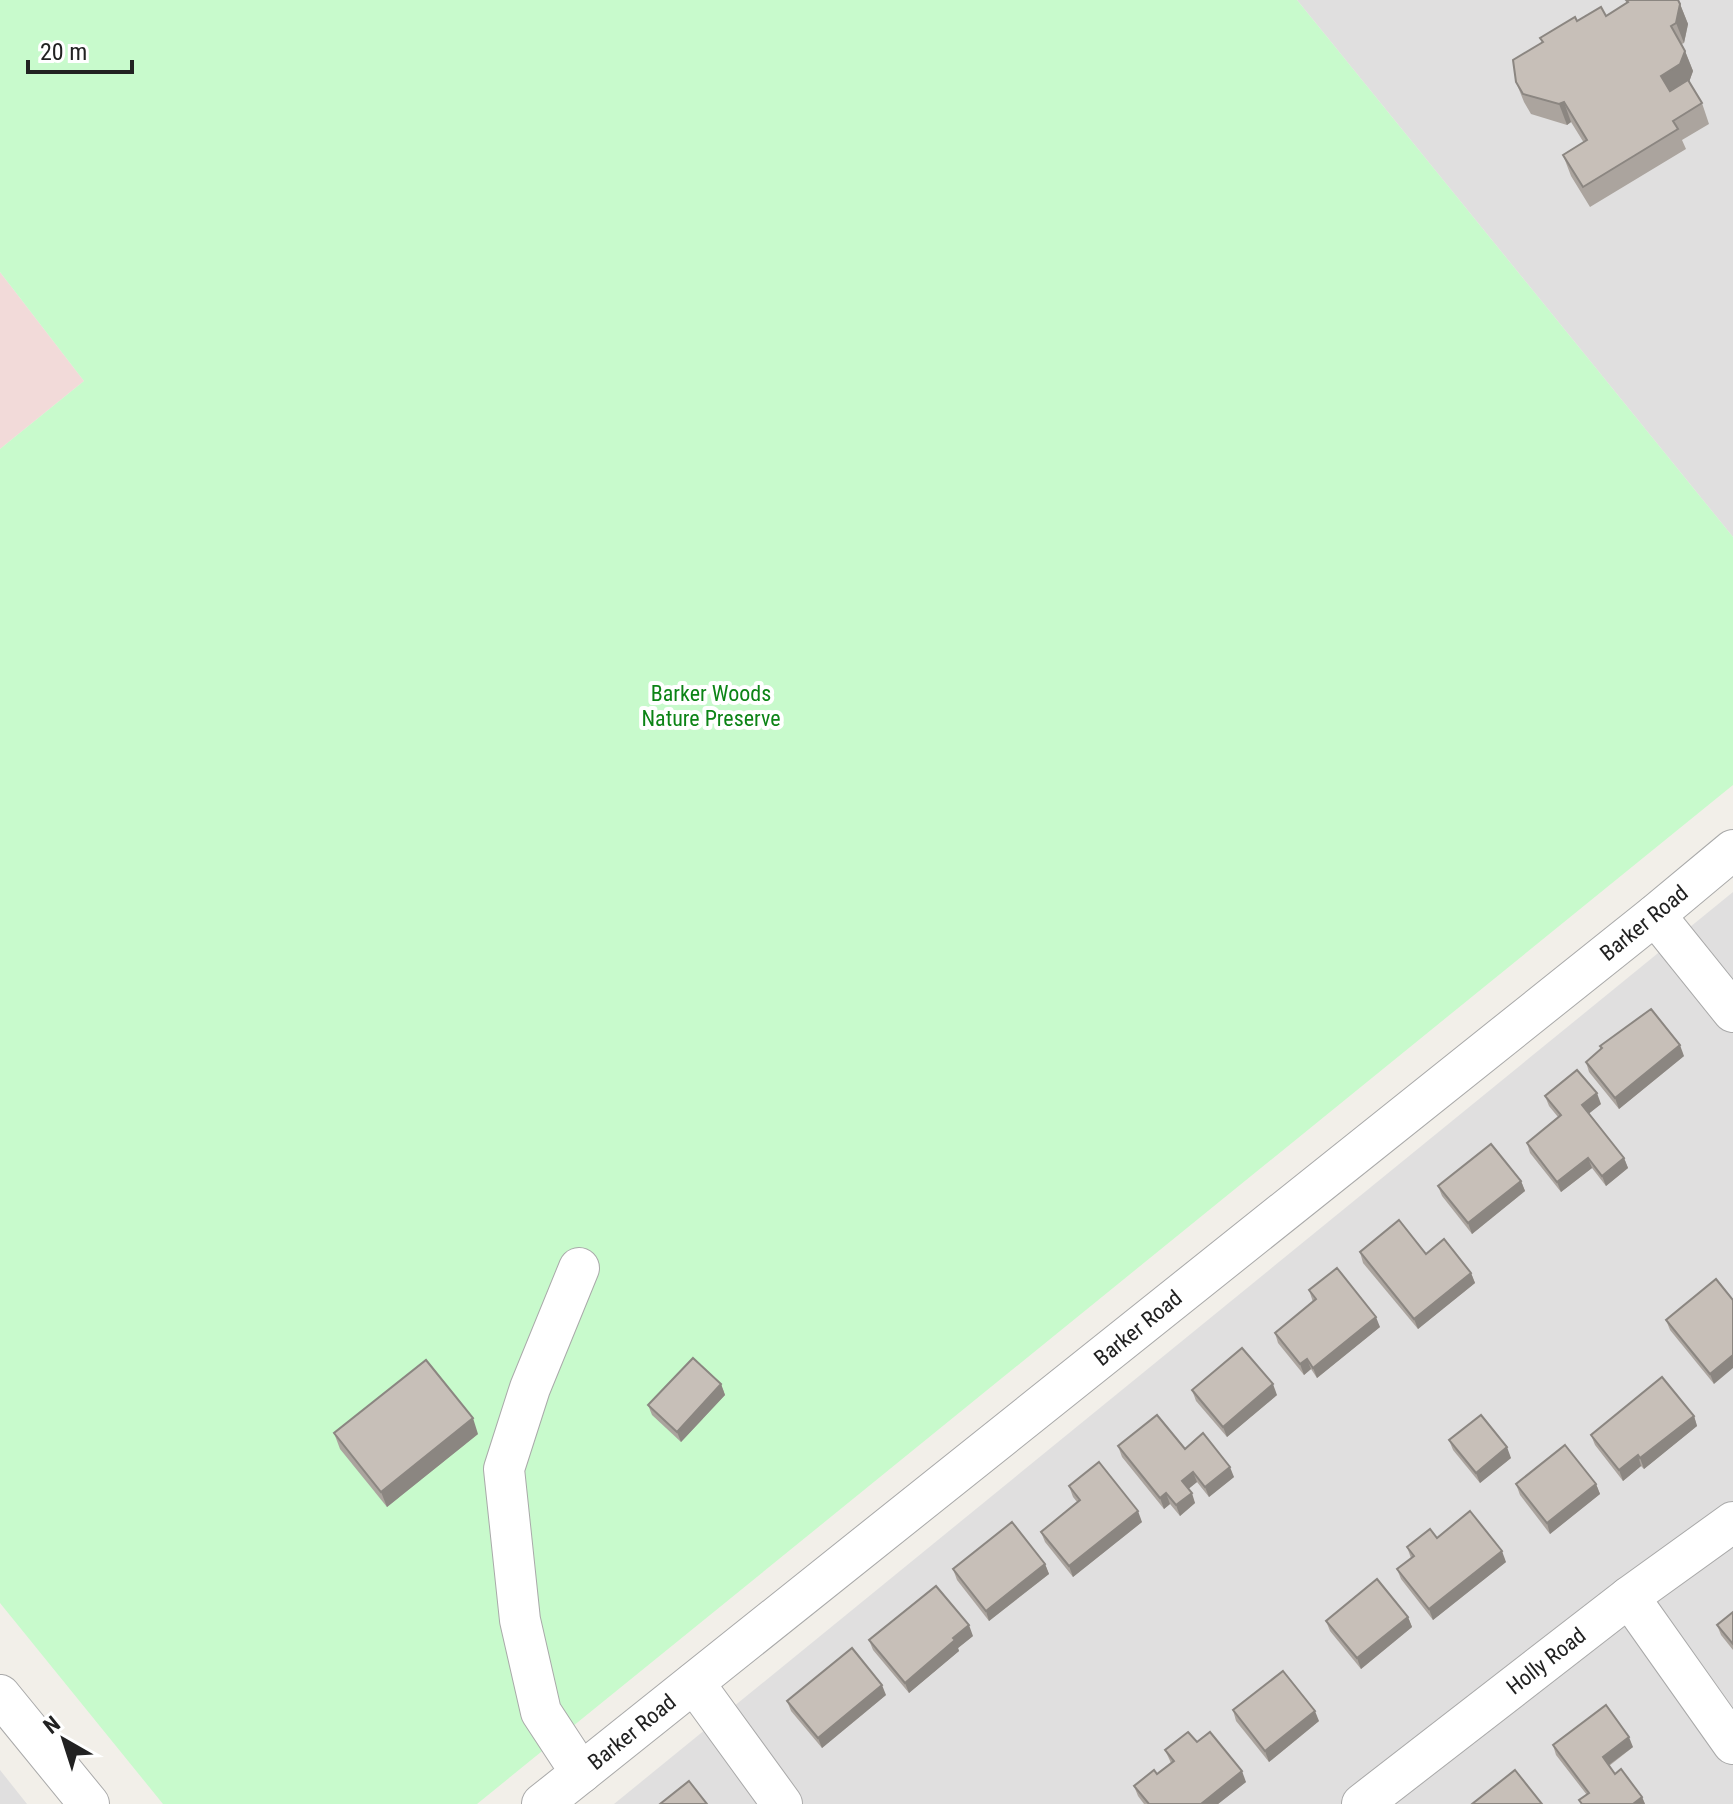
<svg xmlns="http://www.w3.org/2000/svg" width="1733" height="1804" viewBox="0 0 1733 1804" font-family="'Roboto Condensed',sans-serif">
<rect width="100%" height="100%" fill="#f2efe9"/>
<g fill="#e0dfdf">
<path d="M1297,0H1733V537Z"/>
<path d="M1733,892V1804H614Z"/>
<path d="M0,1770L27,1804H0Z"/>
</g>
<path fill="#f2dad9" d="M0,272L84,381L0,449Z"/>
<path fill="#c8facc" d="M0,0H1297L1733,537V785L477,1804H163L0,1603V449L84,381L0,272Z"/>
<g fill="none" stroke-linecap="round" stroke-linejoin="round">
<defs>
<g id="minor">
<path d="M1655,915L1733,1012"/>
<path d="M579,1268L530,1388L504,1469L520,1620L541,1712L581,1773"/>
<path d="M1629,1597L1733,1744"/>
<path d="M694,1683L782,1804"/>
<path d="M0,1695L89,1804"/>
<path d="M542,1804L1655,915L1733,850"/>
<path d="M1362,1804L1629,1597L1733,1522"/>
</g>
</defs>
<use href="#minor" stroke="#a9a9a9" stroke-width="42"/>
<use href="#minor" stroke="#fff" stroke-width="40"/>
</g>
<g fill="#aba49e">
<path d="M1626,0L1680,4L1688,24L1684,43L1682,44L1685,51L1693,71L1689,82L1702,103L1709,124L1682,140L1686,149L1590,207L1571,176L1563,155L1584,143L1571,122L1567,125L1531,114L1524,102L1516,82L1542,43L1540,38L1577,21L1606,16L1627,3Z"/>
<path d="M1600,1046L1684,1056L1619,1109L1589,1072L1586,1062L1601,1049Z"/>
<path d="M1545,1096L1601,1104L1589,1113L1624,1158L1628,1168L1606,1186L1592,1168L1561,1192L1530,1153L1527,1143L1558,1117L1549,1106Z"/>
<path d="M1521,1181L1525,1191L1472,1234L1442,1196L1438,1186Z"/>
<path d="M1360,1252L1426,1254L1471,1273L1475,1283L1418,1329L1363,1263Z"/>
<path d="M1716,1279L1714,1384L1670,1330L1666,1320Z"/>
<path d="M1309,1290L1380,1327L1317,1378L1311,1369L1304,1375L1278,1343L1275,1333L1313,1302Z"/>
<path d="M721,1384L725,1395L681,1442L652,1415L648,1405Z"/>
<path d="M1192,1390L1277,1395L1227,1437L1196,1401Z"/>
<path d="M1694,1416L1697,1426L1644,1469L1641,1466L1623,1481L1595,1445L1591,1435Z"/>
<path d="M334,1433L478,1434L387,1507L340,1449Z"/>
<path d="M1449,1440L1511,1458L1480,1483L1453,1450Z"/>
<path d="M1118,1446L1185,1449L1234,1477L1209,1497L1197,1482L1188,1489L1195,1503L1180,1516L1170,1504L1164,1509L1122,1457Z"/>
<path d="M1516,1484H1596L1600,1494L1550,1534L1520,1495Z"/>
<path d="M1069,1486L1142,1522L1073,1577L1045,1542L1041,1532L1077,1502L1073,1497Z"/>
<path d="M1437,1538L1506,1562L1433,1620L1401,1579L1397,1569L1411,1558L1407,1547Z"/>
<path d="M1045,1564L1049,1574L989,1621L957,1580L953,1569Z"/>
<path d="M1733,1612V1650L1721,1635L1717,1625Z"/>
<path d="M1408,1617L1412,1627L1361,1669L1330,1631L1326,1621Z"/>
<path d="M973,1636L958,1648L959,1651L909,1693L873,1650L869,1640Z"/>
<path d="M886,1695L822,1748L791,1711L787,1701Z"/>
<path d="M1233,1710L1319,1721L1269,1762L1236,1721Z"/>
<path d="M1197,1742L1246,1782L1218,1804H1144L1138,1796L1134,1786L1157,1774L1171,1763L1165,1750Z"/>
<path d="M1553,1745L1633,1747L1609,1766L1615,1774L1642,1797L1645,1804H1581L1579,1800L1587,1795L1556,1755Z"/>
</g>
<g fill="#8b8681">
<path d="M1680,4L1688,24L1684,43L1676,23Z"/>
<path d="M1685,51L1693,71L1688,85L1669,96L1661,76Z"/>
<path d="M1564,102L1571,122L1567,125L1559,104Z"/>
<path d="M1680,1045L1684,1056L1619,1109L1615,1098Z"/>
<path d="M1597,1093L1601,1104L1586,1116L1582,1105Z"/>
<path d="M1588,1158L1592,1168L1561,1192L1557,1182Z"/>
<path d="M1624,1158L1628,1168L1606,1186L1602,1176Z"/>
<path d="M1521,1181L1525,1191L1472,1234L1468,1223Z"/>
<path d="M1471,1273L1475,1283L1418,1329L1414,1319Z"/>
<path d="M1376,1317L1380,1327L1317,1378L1313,1368Z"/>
<path d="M1733,1355V1368L1714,1384L1710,1374Z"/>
<path d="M1307,1359L1311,1369L1304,1375L1300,1364Z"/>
<path d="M721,1384L725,1395L681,1442L677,1432Z"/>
<path d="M1273,1384L1277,1395L1227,1437L1223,1427Z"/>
<path d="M1694,1416L1697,1426L1644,1469L1640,1458Z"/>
<path d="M473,1418L478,1434L387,1507L381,1492Z"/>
<path d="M1507,1447L1511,1458L1480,1483L1476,1473Z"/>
<path d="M1638,1455L1641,1466L1623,1481L1619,1470Z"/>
<path d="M1230,1467L1234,1477L1209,1497L1205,1487Z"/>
<path d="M1193,1472L1197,1482L1186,1491L1182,1481Z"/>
<path d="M1596,1484L1600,1494L1550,1534L1547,1523Z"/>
<path d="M1166,1493L1170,1504L1164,1509L1160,1498Z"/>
<path d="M1192,1493L1195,1503L1180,1516L1176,1505Z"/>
<path d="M1138,1511L1142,1522L1073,1577L1069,1566Z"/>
<path d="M1502,1551L1506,1562L1433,1620L1429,1609Z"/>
<path d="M1045,1564L1049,1574L989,1621L986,1611Z"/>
<path d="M1408,1617L1412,1627L1361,1669L1357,1658Z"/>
<path d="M969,1625L973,1636L958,1648L959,1651L909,1693L905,1683L953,1638Z"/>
<path d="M882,1685L886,1695L822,1748L818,1738Z"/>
<path d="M1315,1711L1319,1721L1269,1762L1265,1751Z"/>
<path d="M1629,1737L1633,1747L1606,1767L1603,1757Z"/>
<path d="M1242,1771L1246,1782L1218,1804H1201Z"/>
<path d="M1642,1797L1645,1804H1633Z"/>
</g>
<g fill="#c7bfb8" stroke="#8b8681" stroke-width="2">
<path d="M1626,0H1678L1680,4L1676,23L1671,26L1685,51L1680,64L1661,76L1670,91L1688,80L1702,103L1673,121L1678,129L1583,187L1563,155L1587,140L1564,102L1559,104L1523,94L1516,82L1513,60L1543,42L1540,38L1575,17L1577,21L1601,7L1606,16L1628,2Z"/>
<path d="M1651,1009L1680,1045L1615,1098L1586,1062L1602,1048L1600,1046Z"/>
<path d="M1577,1070L1597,1093L1582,1105L1624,1158L1602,1176L1588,1158L1557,1182L1527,1143L1561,1115L1545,1096Z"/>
<path d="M1491,1144L1521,1181L1468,1223L1438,1186Z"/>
<path d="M1399,1220L1426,1254L1444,1239L1471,1273L1414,1319L1360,1252Z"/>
<path d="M1337,1268L1376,1317L1313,1368L1307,1359L1300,1364L1275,1333L1316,1299L1309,1290Z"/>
<path d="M1716,1279L1733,1300V1355L1710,1374L1666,1320Z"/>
<path d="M1242,1348L1273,1384L1223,1427L1192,1390Z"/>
<path d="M693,1358L721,1384L677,1432L648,1405Z"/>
<path d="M426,1360L473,1418L381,1492L334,1433Z"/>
<path d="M1662,1377L1694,1416L1640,1458L1638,1455L1619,1470L1591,1435Z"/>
<path d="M1157,1415L1185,1449L1203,1433L1230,1467L1205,1487L1193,1472L1182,1481L1192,1493L1176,1505L1166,1493L1160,1498L1118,1446Z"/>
<path d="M1481,1415L1507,1447L1476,1473L1449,1440Z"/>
<path d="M1565,1445L1596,1484L1547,1523L1516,1484Z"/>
<path d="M1099,1462L1138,1511L1069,1566L1041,1532L1080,1500L1069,1486Z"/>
<path d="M1470,1511L1502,1551L1429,1609L1397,1569L1414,1556L1407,1547L1430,1529L1437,1538Z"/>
<path d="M1012,1522L1045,1564L986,1611L953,1569Z"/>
<path d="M1377,1579L1408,1617L1357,1658L1326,1621Z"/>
<path d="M936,1586L969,1625L953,1638L955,1640L905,1683L869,1640Z"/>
<path d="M1733,1612V1644L1717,1625Z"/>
<path d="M852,1648L882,1685L818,1738L787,1701Z"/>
<path d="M1283,1671L1315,1711L1265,1751L1233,1710Z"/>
<path d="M1606,1705L1629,1737L1603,1757L1615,1774L1621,1769L1642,1797L1633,1804H1582L1579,1800L1589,1793L1553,1745Z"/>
<path d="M1188,1732L1197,1742L1210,1732L1242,1771L1201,1804H1149L1134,1786L1154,1770L1157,1774L1174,1761L1165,1750Z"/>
<path d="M1515,1770L1542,1804H1472Z"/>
<path d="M689,1781L707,1804H660Z"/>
</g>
<g text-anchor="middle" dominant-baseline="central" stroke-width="8" stroke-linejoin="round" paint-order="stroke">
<g font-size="22" fill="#0c8416" stroke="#fff">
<text x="711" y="693">Barker Woods<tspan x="711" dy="25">Nature Preserve</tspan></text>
</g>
<g font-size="22" fill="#222" stroke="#fff">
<text transform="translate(1644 923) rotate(-39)">Barker Road</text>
<text transform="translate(1138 1328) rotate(-39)">Barker Road</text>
<text transform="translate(1546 1661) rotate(-38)">Holly Road</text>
<text transform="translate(632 1732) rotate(-39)">Barker Road</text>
</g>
</g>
<g transform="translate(64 1740) rotate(321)" stroke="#ffffff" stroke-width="6" paint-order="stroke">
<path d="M0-6L14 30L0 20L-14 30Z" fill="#222222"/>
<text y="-12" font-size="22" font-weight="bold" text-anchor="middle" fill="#222222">N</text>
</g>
<path d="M28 60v12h104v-12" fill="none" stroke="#222222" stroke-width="4"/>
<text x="40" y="60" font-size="24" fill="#222222" stroke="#ffffff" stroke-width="6" paint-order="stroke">20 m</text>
</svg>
